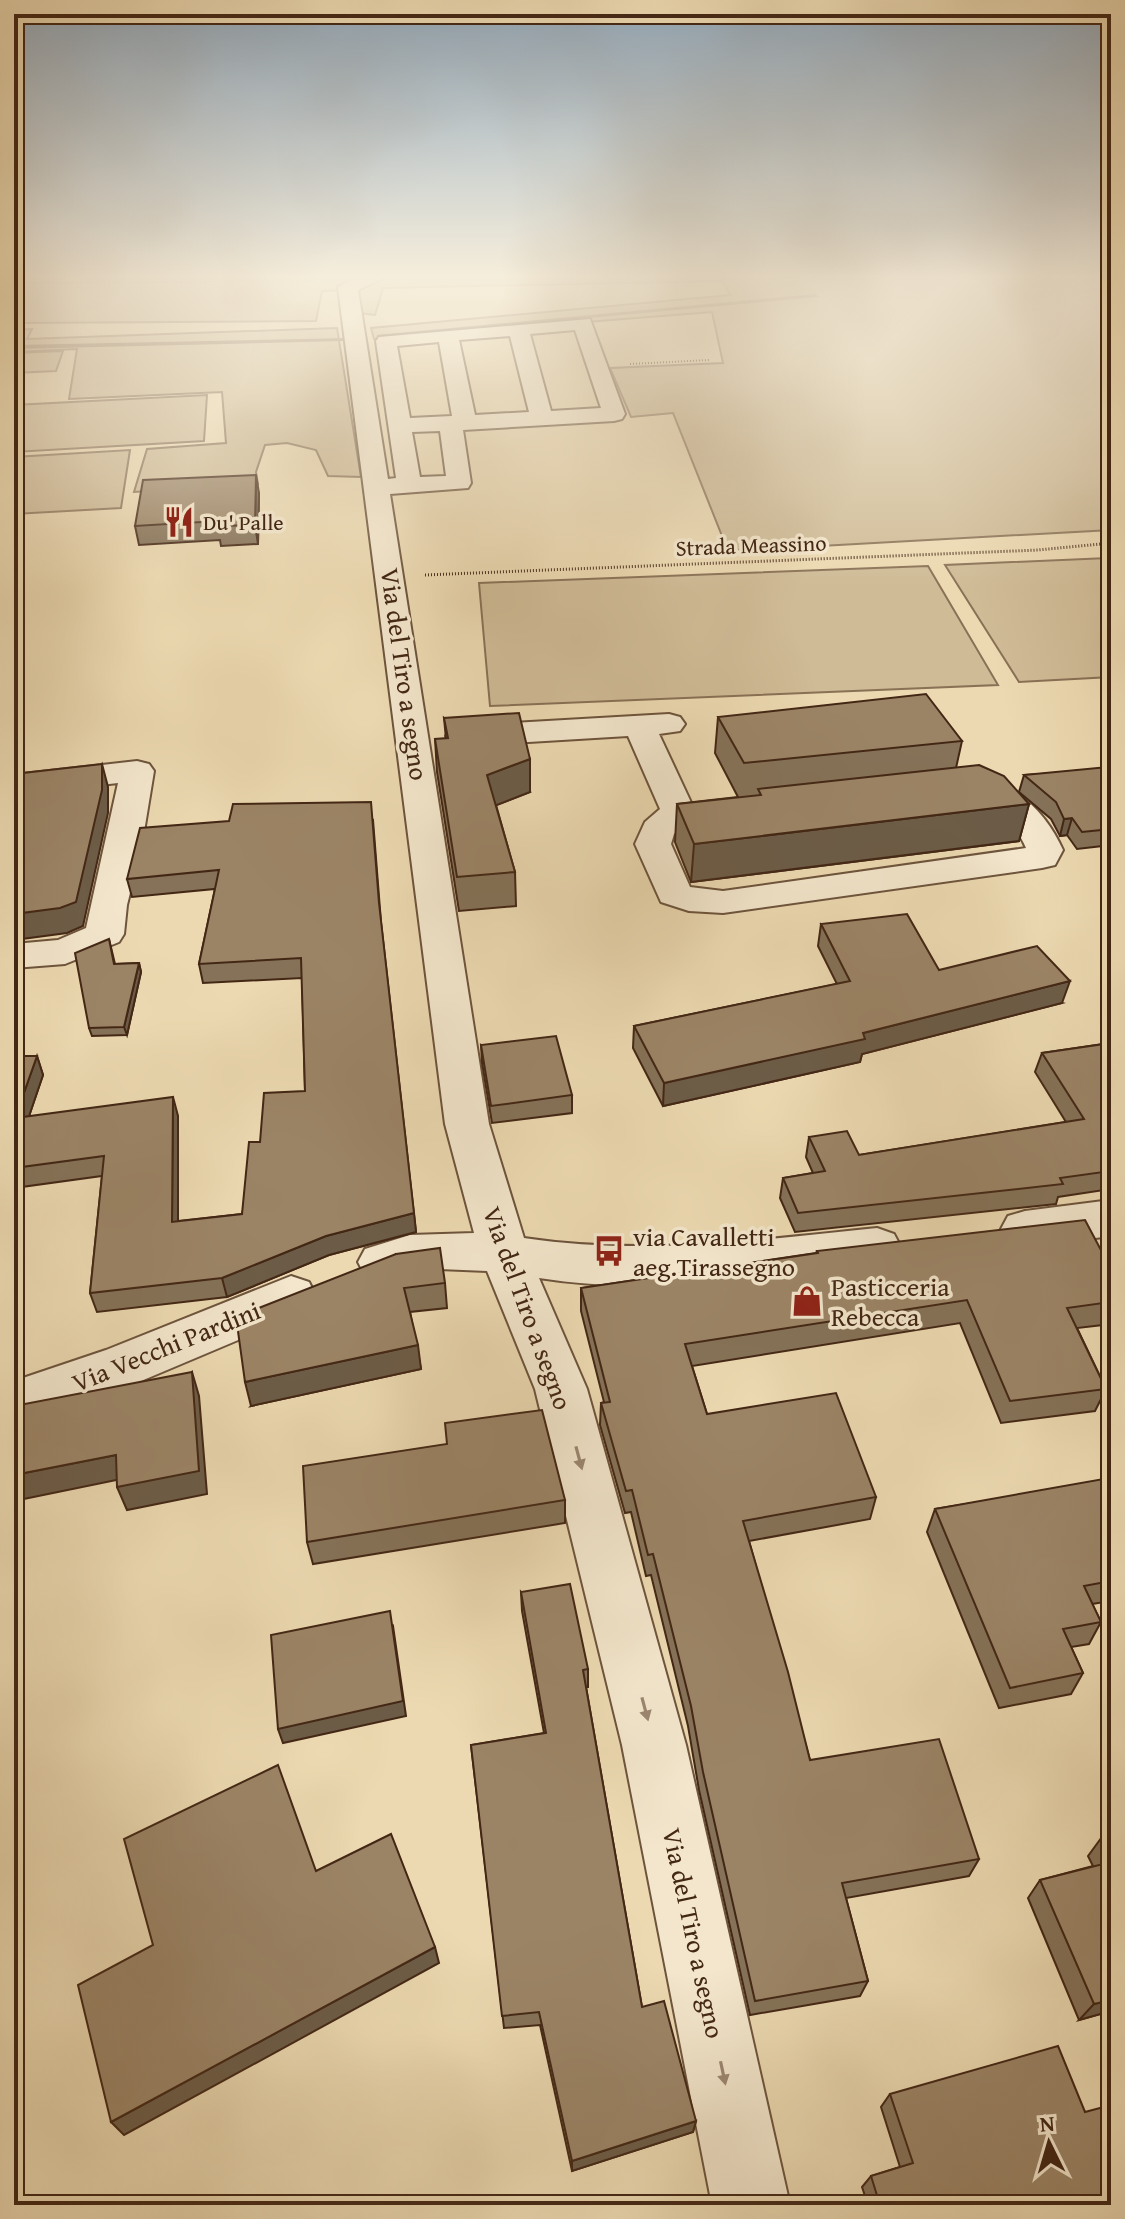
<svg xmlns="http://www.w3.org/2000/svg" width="1125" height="2219" viewBox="0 0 1125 2219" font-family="'Gentium Book Plus',serif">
<rect width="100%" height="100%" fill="#ecd9b1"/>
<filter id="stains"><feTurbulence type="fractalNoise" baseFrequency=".0025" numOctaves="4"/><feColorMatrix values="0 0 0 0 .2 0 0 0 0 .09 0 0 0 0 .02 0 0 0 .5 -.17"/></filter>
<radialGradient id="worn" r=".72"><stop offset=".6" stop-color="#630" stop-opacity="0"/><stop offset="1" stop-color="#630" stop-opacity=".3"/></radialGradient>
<g fill="#cfbb96" stroke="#897156" stroke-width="2">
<path d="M14,277H1111V530L728,551L673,413L631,417L610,368L723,363L712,312L374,339L371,328L731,295L721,281L383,288L375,315L359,313L357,290L322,291L316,321L14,323Z"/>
<path d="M337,328L361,477L328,476L316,450L287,443L265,445L256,472L258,484L134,492L147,449L226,443L222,392L69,399L77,349L14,352V330L32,329L27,339Z"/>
<path d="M63,351L56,371L14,373V353Z"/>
<path d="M207,395L204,441L14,452V405Z"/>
<path d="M130,450L121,508L14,514V457Z"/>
<path d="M1108,558L1111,561V677L1019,682L945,565Z"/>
<path d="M928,566L998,685L490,706L479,583Z"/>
</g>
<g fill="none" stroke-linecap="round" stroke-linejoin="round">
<g fill="#866d53" fill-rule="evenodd">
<path d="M816,294L818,297L379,337L376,335Z"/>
<path d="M346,338L344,341L14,349V345Z"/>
</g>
<defs>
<g id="minor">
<path d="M357,277H385L358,290L388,479L396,478L376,341L379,337L590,319L625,414L622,419L614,421L463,430L471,483L468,488L390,494L489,1124L524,1238C644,1256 757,1240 877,1228L894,1234L901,1247L894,1260L877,1266C765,1277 652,1296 539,1278L587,1389L686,1745L790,2205H712L622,1745L535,1389L487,1271L439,1269L382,1281L365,1275L358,1262L365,1249L410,1235L474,1233L445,1124L338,287ZM575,330L601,408L551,411L530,334ZM510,336L529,412L475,415L459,340ZM439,342L452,416L410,418L397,346ZM440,431L446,476L420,477L412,432Z"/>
<path d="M669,714L680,717L685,724L680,731L659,734L695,811L674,834L671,844L690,887L723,891L1026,848C1014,820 991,804 963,797L958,790L963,783C1008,771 1046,812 1063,850L1055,865L1042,868L723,913L689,911L661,902L635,844L645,822L660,809L628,736L462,746L450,743L446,736L450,729L462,726Z"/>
<path d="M137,761L149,764L154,771L142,844L127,905L124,934L119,942L65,964L14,968V944L58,940L86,928L118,783L14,795V775Z"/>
<path d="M1111,1200V1236L1025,1247L1008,1242L1001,1229L1008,1216L1025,1211Z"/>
<path d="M291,1276L309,1282L316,1296L309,1310L141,1381L14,1427V1381L106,1350Z"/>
</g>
</defs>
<use href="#minor" stroke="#6d543c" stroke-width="4"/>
<g stroke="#432715" stroke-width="2" stroke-dasharray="1 2" stroke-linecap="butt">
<path d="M14,283L317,281"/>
<path d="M630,364L709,360"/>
</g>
<g stroke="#432715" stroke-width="3" stroke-dasharray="1 2" stroke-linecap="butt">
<path d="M1100,544L1111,548"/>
<path d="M425,575L1038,550L1111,543"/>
</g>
<use href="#minor" fill="#f3e6cc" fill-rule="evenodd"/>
</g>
<g fill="#857258" stroke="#432715" stroke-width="2">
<path d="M259,493L258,544L221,546L220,540L139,545L135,526Z"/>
<path d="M718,717L962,741L956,768L1029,804L1019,841L691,882L675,842L677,804L738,797L715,753Z"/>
<path d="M444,718L530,792L496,805L515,872L516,906L459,911L437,772L435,739H446Z"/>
<path d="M1111,770V845L1077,849L1067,835L1060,836L1051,819L1019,792L1024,775Z"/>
<path d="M373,820L381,922L416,1232L329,1255L227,1297L97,1312L90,1293L102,1176L14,1188V1056H37L43,1075L29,1116H178V1221L242,1214L260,1142L305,1091L302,978L203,983L199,964L215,889L132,897L127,879Z"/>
<path d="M821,924L939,970L1062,1003L862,1054L860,1062L663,1106L633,1048L634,1026L837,984L818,946Z"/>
<path d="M109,939L115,964L139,963L141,972L127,1035L92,1036L89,1028Z"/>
<path d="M1111,1043V1189L1058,1197L1056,1204L795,1232L780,1198L783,1178L813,1173L806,1157L809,1137L859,1155L1066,1122L1035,1072L1042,1053Z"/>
<path d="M481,1045L572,1095V1113L492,1123L482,1063Z"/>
<path d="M817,1251L1111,1269V1324L1077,1328L1106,1389L1095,1411L1001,1423L960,1323L692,1366L707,1414L876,1497L870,1519L749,1541L810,1760L979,1859L969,1876L846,1898L868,1981L860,1996L750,2015L699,1790L688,1726L651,1575L646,1576L631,1512L625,1513L600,1425L601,1403L604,1402L581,1311V1288L816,1253Z"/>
<path d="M396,1254L445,1283L447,1308L410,1312L421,1369L251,1406Z"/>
<path d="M447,1444L565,1500V1523L313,1564L307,1542Z"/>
<path d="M1111,1481V1601L1092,1604L1101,1622L1089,1644L1071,1647L1083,1673L1071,1694L999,1708L927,1532L935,1509Z"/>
<path d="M521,1592L588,1669V1687H586L642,2007L696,2121L693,2132L572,2171L540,2025L504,2028L471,1745L544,1733L522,1611Z"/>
<path d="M1111,1835V2011L1079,2020L1028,1898L1040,1880L1093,1866L1088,1856L1102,1837Z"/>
<path d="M890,2094L1085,2112L1111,2205H868L862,2187L871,2176L900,2167L881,2107Z"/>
</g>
<g fill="#6c5c47" stroke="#432715" stroke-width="2">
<path d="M256,475L259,493L258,544L255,525Z"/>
<path d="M530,759V792L489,808L487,775Z"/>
<path d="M102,764L108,787V813L83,926L67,933L14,940V914Z"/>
<path d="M1029,804L1019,841L691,882L694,844Z"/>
<path d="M1072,818L1067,835L1060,836L1064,819Z"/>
<path d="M139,963L141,972L127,1035L124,1027Z"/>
<path d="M1070,981L1062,1003L862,1054L860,1062L663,1106L664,1083Z"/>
<path d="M37,1056L43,1075L22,1137L15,1118Z"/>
<path d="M173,1097L178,1116V1241L172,1222Z"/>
<path d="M414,1213L416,1232L329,1255L227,1297L222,1278L326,1236Z"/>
<path d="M418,1345L421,1369L251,1406L245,1382Z"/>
<path d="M192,1372L199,1396L207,1494L127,1510L117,1487Z"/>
<path d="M116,1455L126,1478L14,1501V1475Z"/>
<path d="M393,1626L406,1716L283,1743L278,1729Z"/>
<path d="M435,1947L439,1963L124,2135L111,2122Z"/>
<path d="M1111,2000V2011L1079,2020L1094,2004Z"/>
<path d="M696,2121L693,2132L572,2171V2161Z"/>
</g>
<g fill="#9b8466" stroke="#432715" stroke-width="2">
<path d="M256,475L255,525L218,526V521L135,526L143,480Z"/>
<path d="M926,694L962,741L744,763L718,717Z"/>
<path d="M519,713L530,759L487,775L515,872L457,877L435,739L448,738L444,718Z"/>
<path d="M102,764V790L76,902L60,908L14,914V774Z"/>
<path d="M979,765L1004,776L1029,804L694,844L677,804L761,795L758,789Z"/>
<path d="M1108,767L1111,770V829L1082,832L1072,818L1064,819L1056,802L1024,775Z"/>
<path d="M371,802L379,903L414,1213L326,1236L222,1278L90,1293L104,1156L14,1168V1056H37L15,1118L173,1097L172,1222L242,1214L249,1142H260L264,1093L305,1091L301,958L199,964L219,870L127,879L140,828L229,821L233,804Z"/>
<path d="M907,914L939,970L1037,946L1070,981L863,1033L865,1039L664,1083L634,1026L850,981L821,924Z"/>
<path d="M109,939L114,964L139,963L124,1027L89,1028L75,953Z"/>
<path d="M556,1036L572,1095L491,1106L481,1045Z"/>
<path d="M1111,1043V1171L1060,1178L1063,1184L798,1213L783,1178L825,1171L809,1137L847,1131L859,1155L1084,1119L1042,1053Z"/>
<path d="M1085,1220L1111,1269V1302L1067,1308L1106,1389L1010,1401L967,1300L685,1344L707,1414L836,1393L876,1497L743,1521L788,1672L810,1760L939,1739L979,1859L842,1883L868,1981L755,2001L703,1772L691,1706L653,1554L648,1555L632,1490L626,1491L601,1403L610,1402L581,1288L818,1253L817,1251Z"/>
<path d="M440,1248L445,1283L404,1288L418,1345L245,1382L236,1317L396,1254Z"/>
<path d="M192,1372L199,1471L117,1487L116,1455L14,1475V1406Z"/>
<path d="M542,1410L565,1500L307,1542L303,1466L447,1444L445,1423Z"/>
<path d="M1109,1478L1111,1481V1581L1084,1586L1101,1622L1063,1629L1083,1673L1010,1688L935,1509Z"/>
<path d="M570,1584L588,1669L583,1670L642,2007L664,2001L696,2121L572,2161L539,2012L502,2016L471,1745L546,1733L521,1592Z"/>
<path d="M390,1611L403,1701L278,1729L271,1635Z"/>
<path d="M278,1765L316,1871L391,1834L435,1947L111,2122L78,1985L153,1945L124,1839Z"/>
<path d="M1111,1835V1857L1102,1837Z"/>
<path d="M1111,1862V2000L1094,2004L1040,1880Z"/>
<path d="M1058,2046L1085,2112L1111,2105V2205H880L871,2176L913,2163L890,2094Z"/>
</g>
<defs><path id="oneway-solid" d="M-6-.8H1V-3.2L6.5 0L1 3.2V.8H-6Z" transform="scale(2)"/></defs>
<g fill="#9b8670">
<use href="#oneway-solid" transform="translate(579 1458) rotate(75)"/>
<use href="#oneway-solid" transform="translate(645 1709) rotate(75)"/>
<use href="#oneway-solid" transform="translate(723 2073) rotate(78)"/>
</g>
<linearGradient id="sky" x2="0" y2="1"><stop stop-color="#93aabd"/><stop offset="0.47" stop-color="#f6eedc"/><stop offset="1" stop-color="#f6eedc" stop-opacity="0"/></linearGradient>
<rect width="1125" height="588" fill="url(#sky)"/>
<defs>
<symbol id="restaurant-bare" viewBox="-9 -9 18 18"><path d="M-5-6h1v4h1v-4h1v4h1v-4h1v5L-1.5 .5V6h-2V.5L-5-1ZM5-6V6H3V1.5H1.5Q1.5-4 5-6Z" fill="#8f2418" stroke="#f3e6cc" stroke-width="2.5" paint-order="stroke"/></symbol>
<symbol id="bus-bare" viewBox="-9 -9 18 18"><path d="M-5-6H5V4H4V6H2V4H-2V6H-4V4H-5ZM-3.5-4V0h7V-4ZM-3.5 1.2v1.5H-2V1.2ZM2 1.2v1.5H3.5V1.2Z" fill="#8f2418" stroke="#f3e6cc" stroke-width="2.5" paint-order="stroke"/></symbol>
<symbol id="shop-bare" viewBox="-9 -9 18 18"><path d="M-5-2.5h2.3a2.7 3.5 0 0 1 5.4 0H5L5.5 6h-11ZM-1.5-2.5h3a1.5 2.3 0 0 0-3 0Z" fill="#8f2418" stroke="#f3e6cc" stroke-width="2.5" paint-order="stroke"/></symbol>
</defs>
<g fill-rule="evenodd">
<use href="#restaurant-bare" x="157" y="500" width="44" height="44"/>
<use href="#bus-bare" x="587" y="1229" width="44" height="44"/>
<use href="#shop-bare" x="785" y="1279" width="44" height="44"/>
</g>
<g text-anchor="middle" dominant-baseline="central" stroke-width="7" stroke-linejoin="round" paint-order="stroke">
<g font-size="22" fill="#432715" stroke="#f3e6cc" text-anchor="start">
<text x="203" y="522">Du' Palle</text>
</g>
<g font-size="22" fill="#432715" stroke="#f3e6cc">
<text transform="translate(751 545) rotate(-2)">Strada Meassino</text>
</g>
<g font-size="26" fill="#432715" stroke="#f3e6cc">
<text transform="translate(405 674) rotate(82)">Via del Tiro a segno</text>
<text transform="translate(528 1308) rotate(70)">Via del Tiro a segno</text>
<text transform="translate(166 1346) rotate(-22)">Via Vecchi Pardini</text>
<text transform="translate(694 1933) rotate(78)">Via del Tiro a segno</text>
</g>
<g font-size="26" fill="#432715" stroke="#f3e6cc" text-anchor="start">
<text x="633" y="1236">via Cavalletti<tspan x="633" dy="30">aeg.Tirassegno</tspan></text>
<text x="831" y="1286">Pasticceria<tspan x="831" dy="30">Rebecca</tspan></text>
</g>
</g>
<rect width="1125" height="2219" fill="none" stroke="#ecd9b1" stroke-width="48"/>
<rect x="16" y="16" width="1093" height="2187" fill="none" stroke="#432715" stroke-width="4"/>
<rect x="24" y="24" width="1077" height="2171" fill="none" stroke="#432715" stroke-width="2"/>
<g transform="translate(1049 2143) rotate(355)" stroke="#f3e6cc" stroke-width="6" paint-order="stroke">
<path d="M0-6L14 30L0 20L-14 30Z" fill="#432715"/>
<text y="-12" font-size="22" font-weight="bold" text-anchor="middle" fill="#432715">N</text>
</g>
<rect width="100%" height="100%" filter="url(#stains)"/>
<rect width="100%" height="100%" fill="url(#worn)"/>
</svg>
